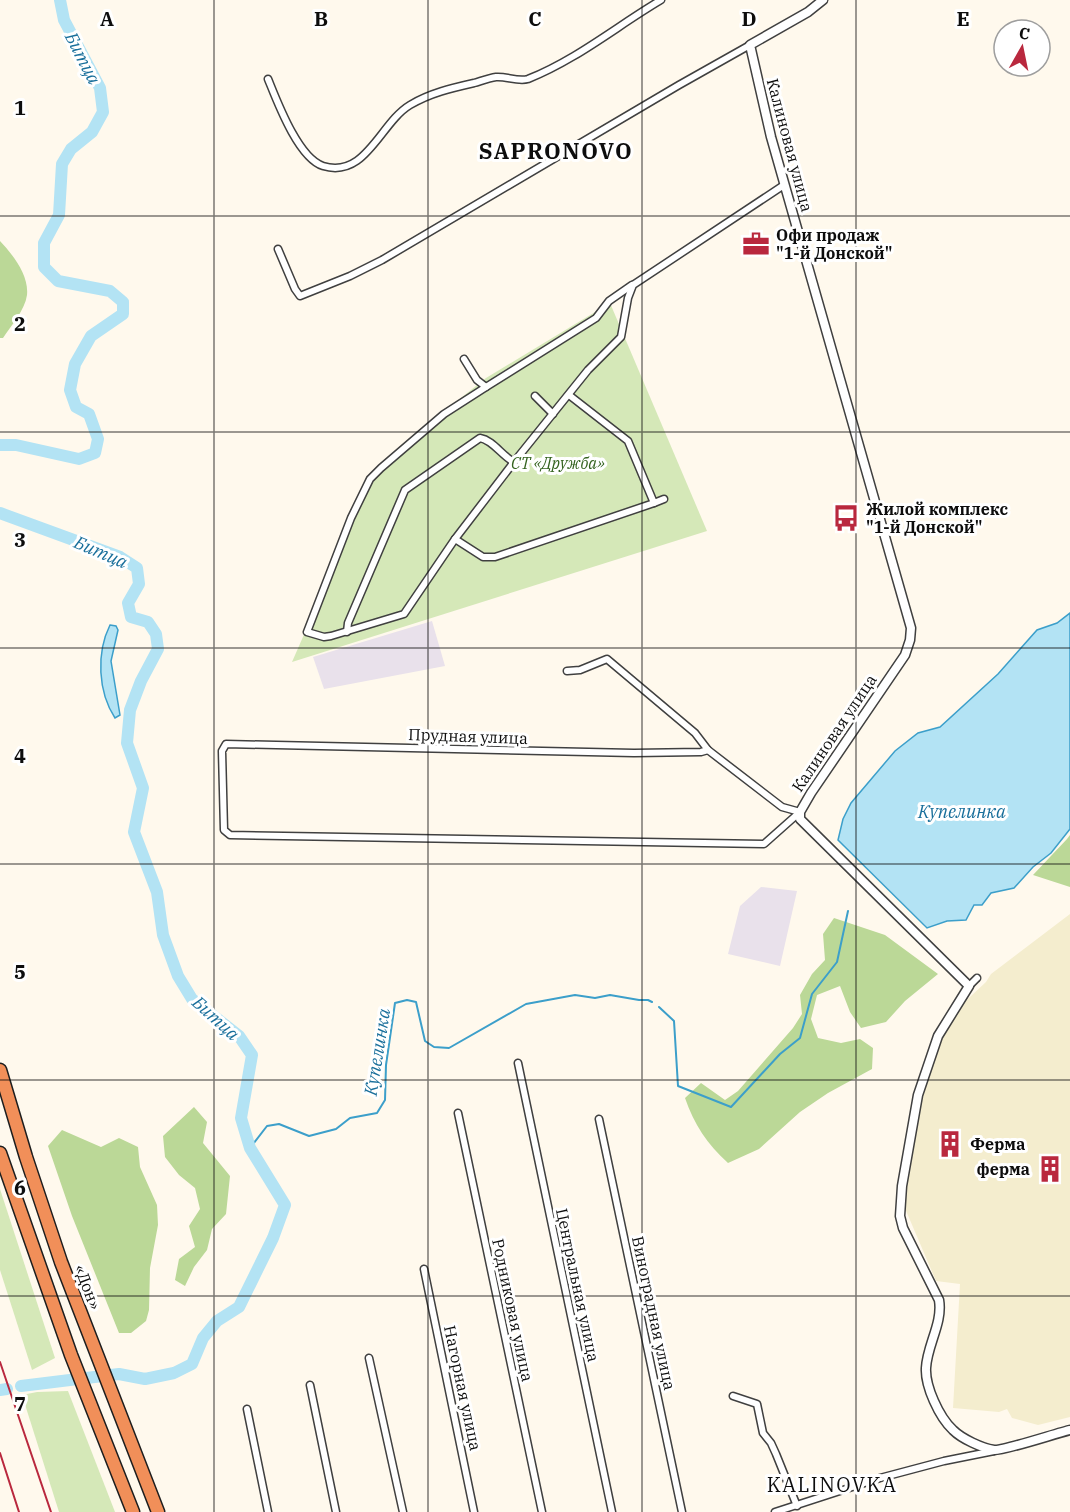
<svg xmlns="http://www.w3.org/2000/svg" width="1070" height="1512" viewBox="0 0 1070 1512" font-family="'IBM Plex Serif',serif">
<rect width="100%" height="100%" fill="#fff9ed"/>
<g fill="#e9e1eb">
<path d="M432,621L445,666L324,689L313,657Z"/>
<path d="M761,887L797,891L780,966L728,954L740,906Z"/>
</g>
<path fill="#f4edce" d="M1070,914V1417L1038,1425L1012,1418L1007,1409L999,1412L953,1408L960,1284L936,1281L904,1206L920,1100L940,1041L956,1010L986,982L991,974Z"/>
<g fill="#d5e8b8">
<path d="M610,303L707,531L292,662L371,481L437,417L486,378Z"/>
<path d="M0,1189L55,1358L32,1370L0,1270Z"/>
<path d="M68,1391L115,1512H59L22,1395L37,1392Z"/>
</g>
<g fill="#bbd897">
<path d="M0,241C13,255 29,275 27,295C25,310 11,326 3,338H0Z"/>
<path d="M1070,835V887L1033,875L1067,839Z"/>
<path d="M834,918L885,935L938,974L905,1001L886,1022L861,1028L850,1012L840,986L817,995L811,1019L818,1038L841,1043L860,1039L873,1048L872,1069L828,1093L800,1112L759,1149L728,1163C707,1144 694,1124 685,1098L701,1083L725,1100L738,1091L793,1028L802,1014L800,995L812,974L825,960L823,934Z"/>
<path d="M194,1107L207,1122L203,1143L230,1176L226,1214L212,1229L207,1250L194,1267L185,1286L175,1280L179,1259L195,1247L189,1226L200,1209L195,1188L179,1175L165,1157L163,1136Z"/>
<path d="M62,1130L101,1147L119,1138L138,1147L140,1167L157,1205L158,1225L150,1268L149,1310L146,1321L131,1333H119L72,1216L48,1146Z"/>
</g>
<g fill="#b3e3f4" stroke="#3c9fca" stroke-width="1.5">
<path d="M1070,613V829L1051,853L1033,867L1014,888L991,893L982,905H974L966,920L947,921L927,928L838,840L843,819L851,803L895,751L918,733L940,727L998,674L1037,630L1057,623Z"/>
<path d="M110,625L116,626L118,630L111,661L120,715L115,718C98,692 96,653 110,625Z"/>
</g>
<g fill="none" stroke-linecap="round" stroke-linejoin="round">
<g stroke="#3c9fca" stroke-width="2">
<path d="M659,1007L674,1021L678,1086L731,1107L780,1054L800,1038L812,994L837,962L848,911"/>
<path d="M250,1148L267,1126L279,1124L309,1136L336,1129L350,1118L377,1113L385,1100L386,1065L395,1003L407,1000L416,1002L425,1041L434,1047L449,1048L526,1004L575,995L595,998L610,995L639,1000H648L652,1002"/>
</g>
<g stroke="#b3e3f4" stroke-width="12">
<path d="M0,445H16L79,459L95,453L98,439L89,414L76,407L70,390L75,364L91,336L123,314V302L110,291L58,281L44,267V243L59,215L62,164L71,149L92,132L103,112L100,88L64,20L60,0"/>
<path d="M0,513L120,557L137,568L139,584L128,603L131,617L148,622L156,634L158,649L141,681L130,710L127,743L143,788L134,832L157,892L163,935L178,976L192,999L239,1036L252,1055L241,1118L250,1148L285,1205L273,1238L239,1307L217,1321L203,1338L192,1364L174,1373L145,1379L119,1374L21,1386"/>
<path d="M0,1390L7,1389"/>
</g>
<defs>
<g id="minor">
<path d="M268,79C277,101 298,158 323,166C366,179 380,123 410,105C430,93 452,88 474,83C481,81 489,78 496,77C506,76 518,82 528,79C576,60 617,26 661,0"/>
<path d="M278,249L295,289L300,296L350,276L382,260L679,85L750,45"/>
<path d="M464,359L477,380L486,387L444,414L381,468L370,479L351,518L307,632L324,637L331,636L404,614L455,539L514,462L588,370L621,337L628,298L633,285L784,185"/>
<path d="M486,387L596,318L609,301L632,285"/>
<path d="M569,395L628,441L654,503L664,499"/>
<path d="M535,396L553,414"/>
<path d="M455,539L483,557H495L654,503"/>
<path d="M347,632L348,623L405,490L480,438C493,440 502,456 514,462"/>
<path d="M567,671L580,670L607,659L695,733L708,750L782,807L800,812"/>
<path d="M708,750L701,752L634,753L226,744L222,751L224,830L230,835L764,844L800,812"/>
<path d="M969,986L977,978"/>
<path d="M518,1063L612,1512"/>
<path d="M458,1113L542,1512"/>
<path d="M599,1119L682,1512"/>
<path d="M424,1269L474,1512"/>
<path d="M369,1358L403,1512"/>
<path d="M310,1385L336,1512"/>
<path d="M733,1396L757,1404L763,1433L771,1443L776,1454L797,1506"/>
<path d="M247,1409L268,1512"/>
<path d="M775,1512L880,1478L944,1461L994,1451"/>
</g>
<path id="tertiary" d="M823,0L808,12L750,45L771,137L911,628L910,640L905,655L811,793L800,812V819L969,986L938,1036L918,1095L902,1186L900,1216L903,1228L939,1300C943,1323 927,1345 926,1368C925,1386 939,1417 953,1430C962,1439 982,1448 994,1450C1003,1451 1057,1433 1070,1430"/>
<g id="motorway">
<path d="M0,1070L26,1157L61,1262L158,1512"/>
<path d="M0,1153L71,1355L133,1512"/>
</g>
</defs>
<use href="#minor" stroke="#404040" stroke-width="9"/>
<use href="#tertiary" stroke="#404040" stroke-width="11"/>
<use href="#motorway" stroke="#1e1e1e" stroke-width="15"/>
<use href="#minor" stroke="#fff" stroke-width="6"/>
<use href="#tertiary" stroke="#fff" stroke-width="8"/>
<use href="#motorway" stroke="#f18f59" stroke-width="12"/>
<g stroke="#b9283e" stroke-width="2">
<path d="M0,1362L51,1512"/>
<path d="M0,1453L19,1512"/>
</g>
</g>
<path fill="none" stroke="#0d0d0d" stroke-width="1.5" stroke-opacity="0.55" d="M214,0V1512M428,0V1512M642,0V1512M856,0V1512M0,216H1070M0,432H1070M0,648H1070M0,864H1070M0,1080H1070M0,1296H1070"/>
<defs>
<symbol id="office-bare" viewBox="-9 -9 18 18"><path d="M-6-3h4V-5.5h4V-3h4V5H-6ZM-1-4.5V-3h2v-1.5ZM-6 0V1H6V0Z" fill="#b9283e" stroke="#fff" stroke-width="2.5" paint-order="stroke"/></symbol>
<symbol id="bus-bare" viewBox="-9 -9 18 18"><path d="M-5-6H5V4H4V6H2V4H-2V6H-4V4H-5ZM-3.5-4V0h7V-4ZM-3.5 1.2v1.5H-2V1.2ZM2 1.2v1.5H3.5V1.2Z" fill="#b9283e" stroke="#fff" stroke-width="2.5" paint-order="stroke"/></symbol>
<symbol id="building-bare" viewBox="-9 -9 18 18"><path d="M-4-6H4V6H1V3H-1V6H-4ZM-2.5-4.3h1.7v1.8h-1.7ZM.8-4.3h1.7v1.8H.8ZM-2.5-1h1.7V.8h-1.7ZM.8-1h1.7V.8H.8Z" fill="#b9283e" stroke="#fff" stroke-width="2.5" paint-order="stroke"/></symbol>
</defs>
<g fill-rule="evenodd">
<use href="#office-bare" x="737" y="225" width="38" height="38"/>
<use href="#bus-bare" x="827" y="499" width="38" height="38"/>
<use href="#building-bare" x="931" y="1125" width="38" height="38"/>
<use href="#building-bare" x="1031" y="1150" width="38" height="38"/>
</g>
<g text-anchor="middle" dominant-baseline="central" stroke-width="6" stroke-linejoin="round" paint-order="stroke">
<g font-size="16" fill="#0d0d0d" stroke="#fff">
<text transform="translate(790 145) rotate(75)">Калиновая улица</text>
<text transform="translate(834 733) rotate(-56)">Калиновая улица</text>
<text transform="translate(468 736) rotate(2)">Прудная улица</text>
<text transform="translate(578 1285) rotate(78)">Центральная улица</text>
<text transform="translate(88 1287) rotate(69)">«Дон»</text>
<text transform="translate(513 1310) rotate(78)">Родниковая улица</text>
<text transform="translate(654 1313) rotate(78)">Виноградная улица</text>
<text transform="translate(463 1388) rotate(78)">Нагорная улица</text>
</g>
<g font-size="16" font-weight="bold" fill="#0d0d0d" stroke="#fff" text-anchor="start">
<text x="776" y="235">Офи продаж<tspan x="776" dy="18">"1-й Донской"</tspan></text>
<text x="866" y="509">Жилой комплекс<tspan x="866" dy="18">"1-й Донской"</tspan></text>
<text x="970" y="1144">Ферма</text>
<text x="1030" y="1169" text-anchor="end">ферма</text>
</g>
<g font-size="16" font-style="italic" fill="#34631f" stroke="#fff">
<text x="558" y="463">СТ «Дружба»</text>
</g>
<g font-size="18" font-style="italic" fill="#196f9b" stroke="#fff">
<text transform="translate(83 58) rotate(63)">Битца</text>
<text transform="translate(101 552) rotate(23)">Битца</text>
<text x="962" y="811">Купелинка</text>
<text transform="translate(216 1018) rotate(42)">Битца</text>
<text transform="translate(377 1052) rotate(-81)">Купелинка</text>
</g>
<g font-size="20" letter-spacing="1.5" fill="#0d0d0d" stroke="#fff">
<text x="832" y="1484">KALINOVKA</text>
</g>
<g font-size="22" font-weight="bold" letter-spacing="1.5" fill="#0d0d0d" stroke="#fff">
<text x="556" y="150">SAPRONOVO</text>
</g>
</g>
<g font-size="20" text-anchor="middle" font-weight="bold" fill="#0d0d0d" stroke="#fff" stroke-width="6" stroke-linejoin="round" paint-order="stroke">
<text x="107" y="26">A</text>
<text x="321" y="26">B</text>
<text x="535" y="26">C</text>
<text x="749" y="26">D</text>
<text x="963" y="26">E</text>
<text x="20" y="115">1</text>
<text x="20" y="331">2</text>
<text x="20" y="547">3</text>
<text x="20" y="763">4</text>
<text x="20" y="979">5</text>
<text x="20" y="1195">6</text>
<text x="20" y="1411">7</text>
</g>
<g transform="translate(1022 48) rotate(9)"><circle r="28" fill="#ffffff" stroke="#9e9e9e" stroke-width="1.5"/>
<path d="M0-4.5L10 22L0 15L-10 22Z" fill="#b9283e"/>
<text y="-9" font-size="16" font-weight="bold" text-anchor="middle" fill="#0d0d0d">С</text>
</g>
</svg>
